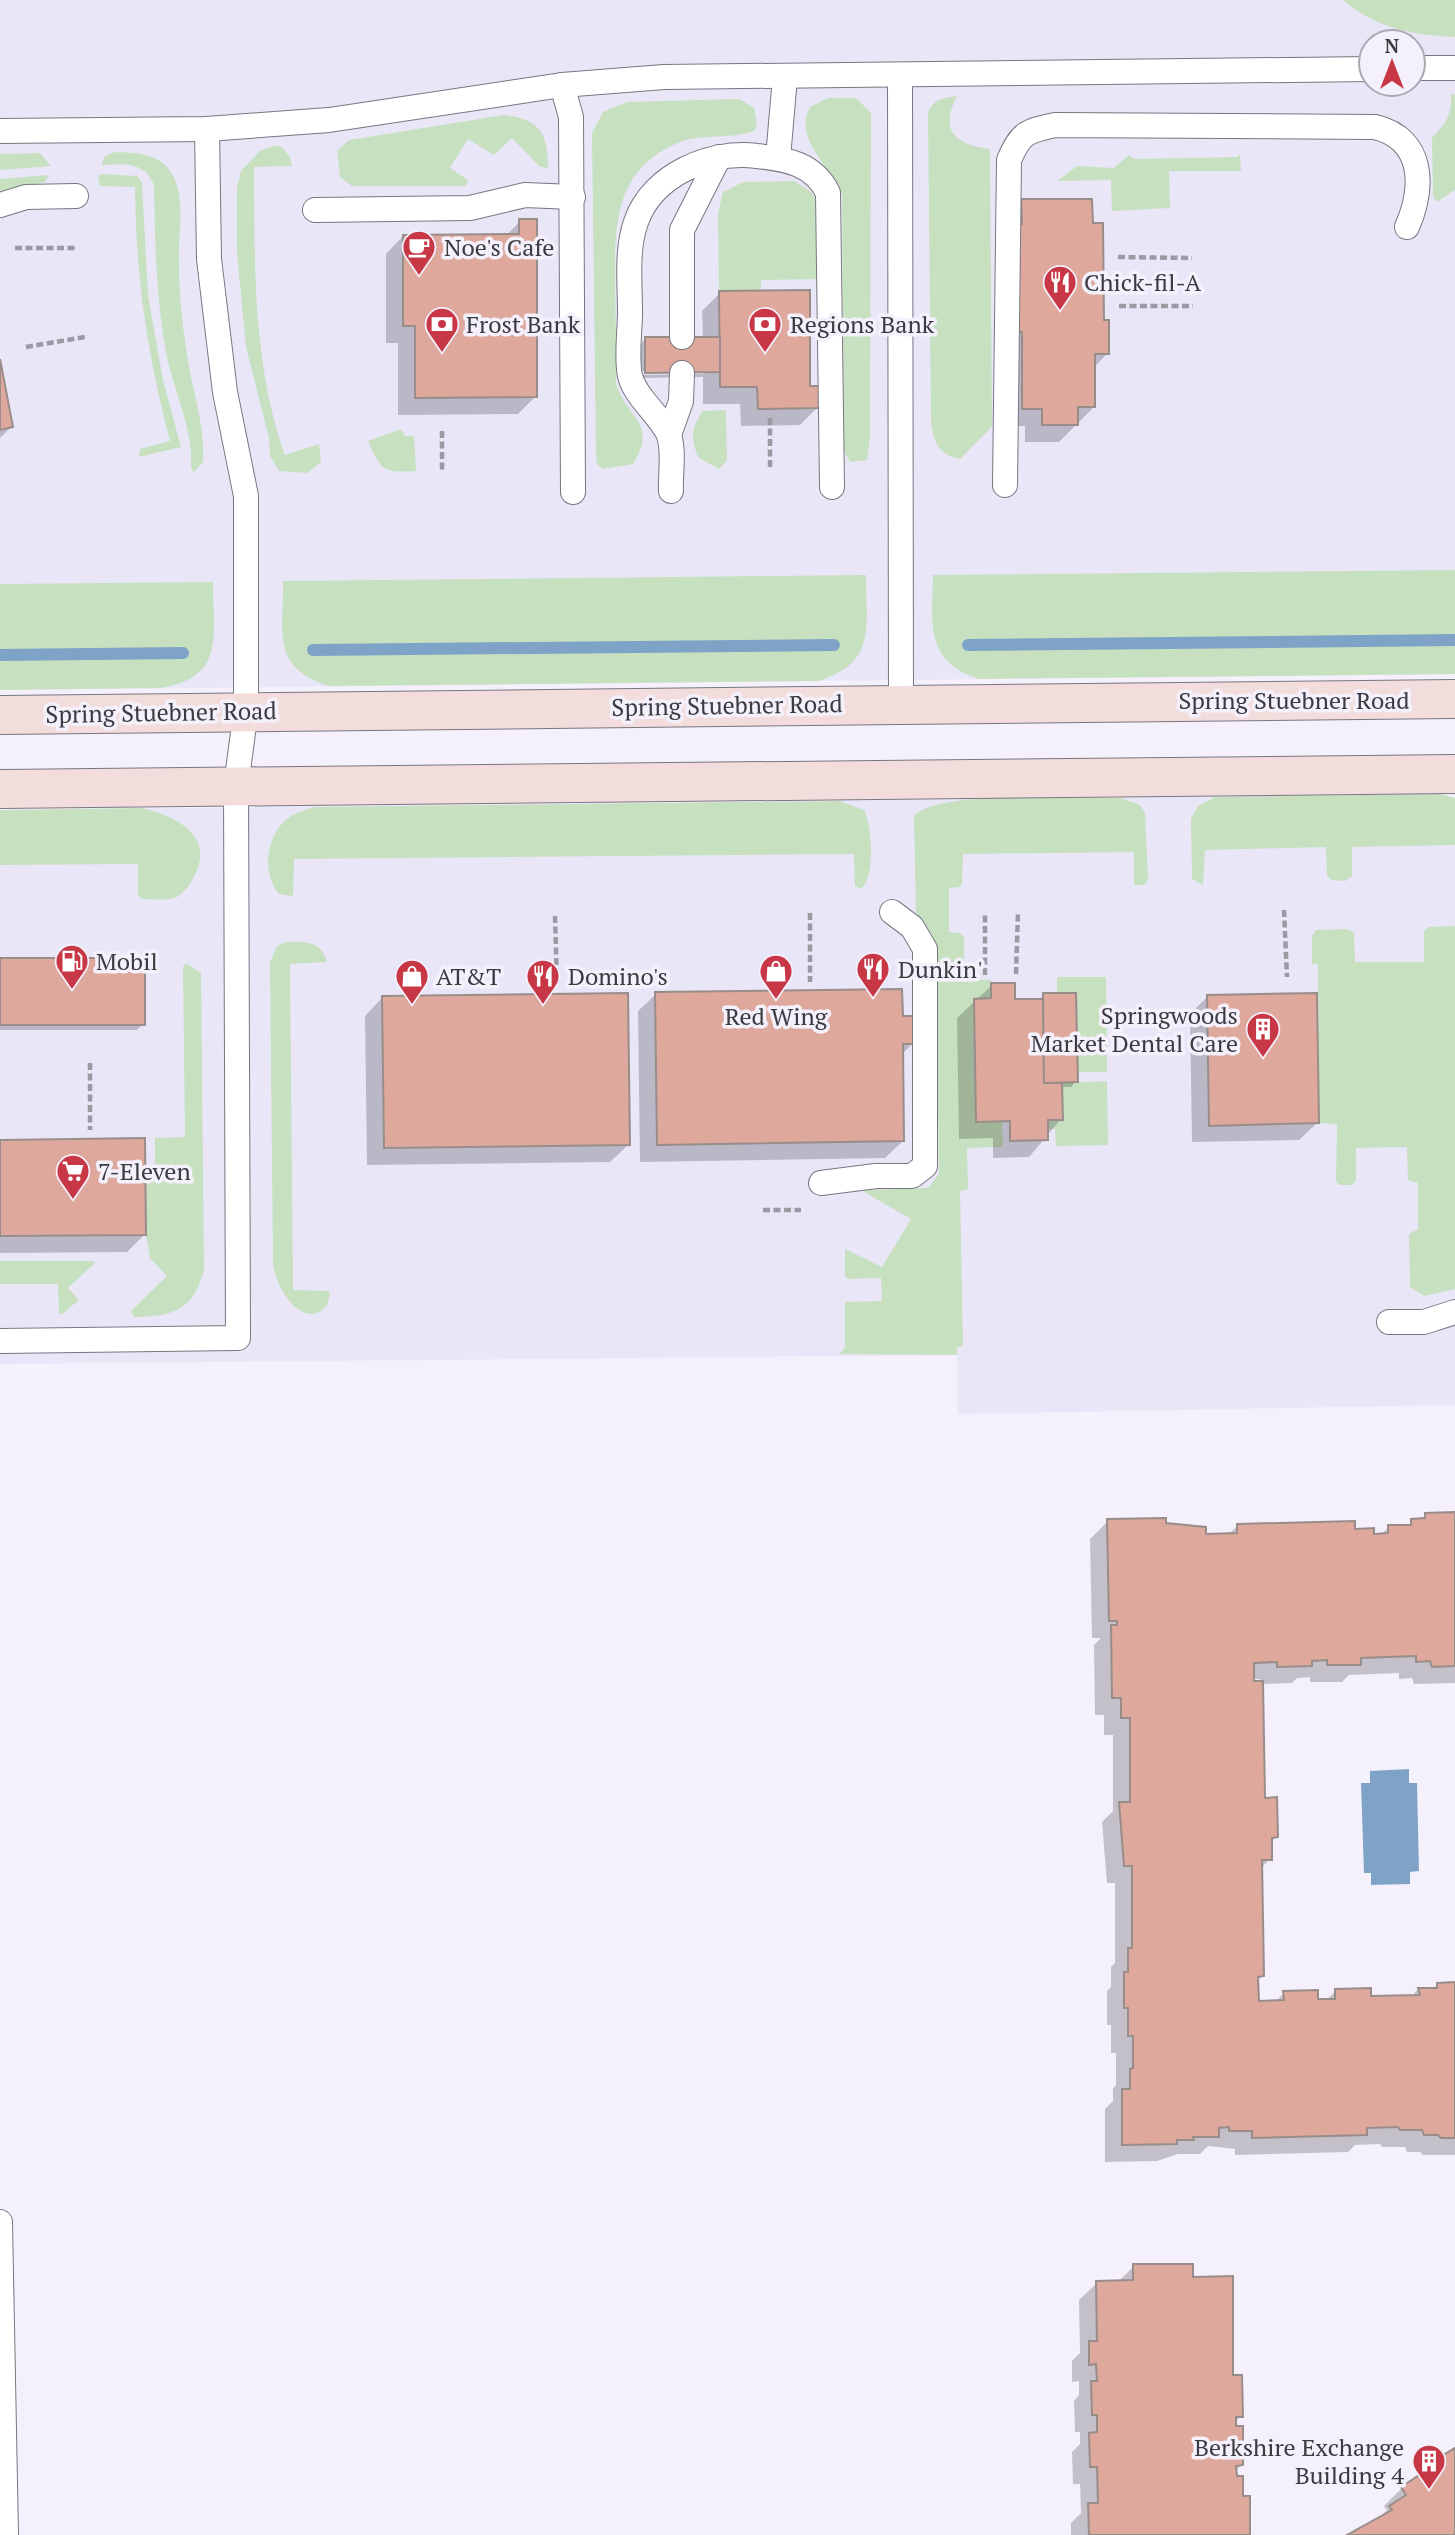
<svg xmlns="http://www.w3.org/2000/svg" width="1455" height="2535" viewBox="0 0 1455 2535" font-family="'PT Serif',serif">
<rect width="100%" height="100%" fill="#f4f1fc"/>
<g fill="#e9e6f8" fill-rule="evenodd">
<path d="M0,0H1455V674L0,690ZM1371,42H1413V84H1371Z"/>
<path d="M1440,794L1455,798V1405L958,1414L957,1355L0,1364V810Z"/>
</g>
<g fill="#c7e1c0">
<path d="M1343,0H1455V37C1412,35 1376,28 1343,0Z"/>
<path d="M1451,94L1455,95V190L1437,202L1433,197L1432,138C1445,124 1453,114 1451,94Z"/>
<path d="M957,96C939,131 955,145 990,149L992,426C986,434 963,455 961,459C939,456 933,442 931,421L928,112C935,98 943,98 957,96Z"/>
<path d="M828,98H856L871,113L870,438L867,460L850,462L844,451L842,195C833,168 792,139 810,107Z"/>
<path d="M739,99L754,108L757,124L754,131C730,140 704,133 680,142C613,169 615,226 615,287C616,319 616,351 616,383C626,419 659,422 633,464L603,469L597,464L596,454L592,133L603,112L627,102Z"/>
<path d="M504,115C540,119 548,133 548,168L539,166L512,138L494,155L468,139L450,168L468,180L466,186H352L340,177L337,151L349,140Z"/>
<path d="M272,146H281L290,157L292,166L254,167C255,265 252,362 285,455L319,444L321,462L307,473L279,471L270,456L269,438L246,347L237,253V188L241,171L260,151Z"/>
<path d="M115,152C137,153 160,153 172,174C186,196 178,234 179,259C179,297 183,334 190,372C196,402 205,431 203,462L194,472L191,468C194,430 173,390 166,352C156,296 155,242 154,185C144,161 124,164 102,165L104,157Z"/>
<path d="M40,153L51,166L0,170V154Z"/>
<path d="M1240,154L1241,171H1169L1170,208L1112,211L1111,180L1057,181L1077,166L1114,168L1129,155L1134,159L1237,157Z"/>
<path d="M102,174L137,176L142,183L148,295L163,380L181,447L139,457L140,449L170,441C147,352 136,280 135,187L100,186L98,177Z"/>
<path d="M49,175L45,182L0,192V179Z"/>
<path d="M794,181L810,191L815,198L819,279L761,280V290L719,291L718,213L723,192L743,182Z"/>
<path d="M726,410L727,460L719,469L699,458C690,441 691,426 703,411Z"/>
<path d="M401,429L405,436H414L416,471C384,473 381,471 368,441Z"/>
<path d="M1455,570V674L979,679C924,661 932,624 933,575Z"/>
<path d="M866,575C866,627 877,663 818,681L328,686C270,666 284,633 283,581Z"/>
<path d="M213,582C213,636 226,678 160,688L0,690V584Z"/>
<path d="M1440,794L1455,798V845L1352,847V876L1345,881L1332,880L1327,876L1326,847L1205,850L1203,885L1192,879L1191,819L1198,806L1215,797Z"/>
<path d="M1121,798L1140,805L1145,813L1148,879L1144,885H1134V852L963,854L962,884L959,887L949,888V932L961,933L964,938V979L991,980V998L974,999L976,1122L1002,1121L1003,1147L967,1148L968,1189L960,1191L963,1346L957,1347V1355L839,1354L845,1348V1302L882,1301L881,1278L848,1279L845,1276V1249L882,1267L911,1219L864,1192V1190L928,1188L939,1174L936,949L933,936L916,912L914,816C940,789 1079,799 1121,798Z"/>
<path d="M840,801L864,810C872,825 876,879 860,889L855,886L854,854L294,859L293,896L279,894C261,873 266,835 288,818C295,813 306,810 314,807Z"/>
<path d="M142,808C173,815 214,834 196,873C190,884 186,892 175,898C166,901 151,899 142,899L138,895V864L0,865V810Z"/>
<path d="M1455,926V1289L1424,1296L1410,1287L1409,1234L1418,1229V1183L1408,1180L1407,1147L1356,1148V1181L1352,1185H1339L1336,1181L1337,1124L1319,1123L1318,964H1312V936L1316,930L1347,929L1354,933L1355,962H1424V931L1429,927Z"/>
<path d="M286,942C305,942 321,940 327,962L290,964L293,1290L328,1291L330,1294L327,1306C302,1332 276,1287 273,1265L270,962L277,946Z"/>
<path d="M186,963L201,973L204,1270C194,1310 172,1317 134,1317L131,1311L167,1276L150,1258L146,1235V1166H155V1138L185,1137L183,967Z"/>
<path d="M1057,977H1106L1107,1072H1077L1076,993H1057Z"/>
<path d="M1107,1081L1108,1145L1056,1146L1055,1129H1048V1120H1062V1083Z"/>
<path d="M0,1261H93L95,1263L68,1288L79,1300L62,1314L59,1313L58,1284H0Z"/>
</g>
<path fill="#7fa3c7" d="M1409,1769V1783H1417L1419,1871L1410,1872V1884L1371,1885V1873H1364L1361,1783H1370V1771Z"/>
<g fill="#0003" fill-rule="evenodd">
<path d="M1022,201L1102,322L1107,354L1093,368L1094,407L1059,442H1025V426H1005L1004,219Z"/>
<path d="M520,221L536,396L518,414L398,415V343H386V254L403,236H506Z"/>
<path d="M720,293L809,388L818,407L800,425L741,426L740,404H703V377L640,378V375L703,374V371H640V344L645,339L703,338L702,311Z"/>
<path d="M0,368L11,427L0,438Z"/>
<path d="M0,959L143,1024L137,1030H0Z"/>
<path d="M992,985L1013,1001H1038L1043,995L1076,1081L1071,1087H1060L1061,1119L1029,1157L993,1158V1138L959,1139L957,1018Z"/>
<path d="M656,994L901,1018L912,1044L902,1054L903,1141L885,1158L640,1162L638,1011Z"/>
<path d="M1208,996L1317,1123L1299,1140L1192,1142L1190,1014Z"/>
<path d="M382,998L628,1145L610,1162L367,1165L365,1016Z"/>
<path d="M0,1141L145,1234L127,1252L0,1253Z"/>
<path d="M1455,1514V1683L1414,1684L1412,1678L1399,1679V1673L1349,1675L1342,1682H1310V1677L1297,1678L1292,1683L1261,1684L1263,1800L1276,1837L1270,1843V1859L1260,1869L1262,1976L1257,1981V2002H1275L1284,1993L1326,2000L1336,1991L1370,1998L1411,1997L1418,1989L1455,1984V2155H1423L1420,2152H1407L1405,2147H1382L1380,2144L1355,2145L1348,2152L1235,2155V2149L1208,2146L1200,2154H1178L1157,2161L1105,2162V2109L1113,2101V2088L1116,2085V2053H1111V2025H1107V1991L1111,1987V1967L1115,1963V1883H1107L1102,1822L1113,1811V1735H1104V1715H1095L1094,1645L1101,1638H1092L1090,1539L1108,1521L1164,1525L1204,1536L1228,1535L1237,1526L1354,1531L1373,1536L1380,1535L1389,1527H1406L1426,1515ZM1252,1679H1260V1683H1252Z"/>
<path d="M1134,2266L1191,2278L1231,2377L1241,2416L1234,2423L1242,2465L1235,2471L1248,2535H1071V2523L1081,2513L1080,2484H1073L1072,2452L1080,2444V2432H1075L1074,2401L1079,2395V2381L1072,2382V2361L1080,2353L1079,2300L1097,2283L1118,2282Z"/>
<path d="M1455,2450V2535H1350L1377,2520L1387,2510L1384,2506L1402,2488Z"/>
</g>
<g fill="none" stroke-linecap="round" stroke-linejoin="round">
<g stroke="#7fa3c7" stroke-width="12">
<path d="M968,645L1455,640"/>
<path d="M313,650L834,645"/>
<path d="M0,655L183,653"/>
</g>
</g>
<g fill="#dea89d" stroke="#998d8a" stroke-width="2">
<path d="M1021,199H1092L1093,223H1103L1104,320H1109V354H1095V407H1078V425H1042V409H1022V332H1015L1017,225L1022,224Z"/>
<path d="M519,219H537V397L415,398V326H403V235L519,234Z"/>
<path d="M810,290V386H819V408L758,409L757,387H720L719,291Z"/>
<path d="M645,337H720V372L645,373Z"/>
<path d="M0,359L13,427L0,430Z"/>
<rect x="0" y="958" width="145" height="67"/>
<path d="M991,983H1015V999H1043L1044,1083H1062L1063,1120H1048V1140L1010,1141V1121L976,1122L974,999L991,998Z"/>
<path d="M902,989L903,1016H913V1044H903L904,1141L657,1145L655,992Z"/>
<path d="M628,993L630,1145L384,1148L382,996Z"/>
<path d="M1043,993H1076L1078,1082L1044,1083Z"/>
<path d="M1317,993L1319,1123L1209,1126L1207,995Z"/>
<path d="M145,1138L146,1235L0,1236V1140Z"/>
<path d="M1455,1512V1666L1432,1667L1430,1661L1416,1662V1656L1361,1658V1665H1327V1660L1312,1661V1666L1277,1667V1662L1254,1663V1681H1263L1265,1798L1277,1797L1278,1837L1272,1838V1860H1262L1264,1976L1258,1977L1259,2001L1284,2000L1283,1991L1318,1990V1999H1335V1989L1371,1988V1996L1420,1995L1418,1988H1437V1983L1455,1982V2138H1441L1438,2135H1424L1422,2130H1400L1398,2127L1367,2128V2135L1252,2138V2131H1229V2127L1219,2128V2137H1193L1194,2140H1177V2144L1122,2145V2089H1130V2069L1133,2068V2036H1128V2008H1124V1972H1128V1948H1132V1866H1124L1119,1802H1130V1718H1121V1698H1112L1111,1625H1117V1621H1109L1107,1519L1166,1518V1523L1206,1527V1534L1237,1533V1524L1355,1521V1529L1374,1528V1534L1388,1533V1525H1411V1519L1425,1518V1513Z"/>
<path d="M1133,2264H1193V2277L1233,2276V2375H1242L1243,2417H1236V2426H1243V2465L1236,2466L1237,2476H1243V2496H1250V2535H1089L1088,2503H1098L1097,2467H1090L1089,2433L1097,2432V2415H1092L1091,2381H1097L1096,2364L1089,2365V2341H1097L1096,2281L1133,2280Z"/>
<path d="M1455,2448V2535H1347L1392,2510L1389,2506L1406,2495L1401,2487L1430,2468L1434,2471L1442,2465L1438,2458Z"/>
</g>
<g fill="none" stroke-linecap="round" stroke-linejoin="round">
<defs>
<g id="service">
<path d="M1413,68H1455"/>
<path d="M900,75L901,703"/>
<path d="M562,85L571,117L573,492"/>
<path d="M0,131L207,129L329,120L562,85L664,77L1371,69"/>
<path d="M778,158L785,77"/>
<path d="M0,205L26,197L76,196"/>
<path d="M315,210L470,208L525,195L573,197"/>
<path d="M682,337V230L719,157"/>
<path d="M669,435L681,401L682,373"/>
<path d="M1005,485L1009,160C1021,132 1027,131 1055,125L1375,127C1425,139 1424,188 1407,227"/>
<path d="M671,491C670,475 675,448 668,433C658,413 636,398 630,376C626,357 630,331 630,312C630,283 626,250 636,222C652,175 710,150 757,156C787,159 814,164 828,193L832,487"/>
<path d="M821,1183L876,1176H912L925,1166V949L912,927L892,912"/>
<path d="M1389,1322H1424L1455,1312"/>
<path d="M0,1341L238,1338L236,786L246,710V496L225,392L209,259L207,129"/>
<path d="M0,2222L6,2535"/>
</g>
<g id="secondary">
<path d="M0,715L1455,699"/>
<path d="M0,789L1455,774"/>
</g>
</defs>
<use href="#service" stroke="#787680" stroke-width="26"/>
<use href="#secondary" stroke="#787680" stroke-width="40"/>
<g stroke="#9b99a1" stroke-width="4.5" stroke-dasharray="7 3.5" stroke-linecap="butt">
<path d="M15,248H76"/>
<path d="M1118,257L1192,258"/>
<path d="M1119,306H1193"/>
<path d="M26,347L85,337"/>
<path d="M770,418V467"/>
<path d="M442,431V472"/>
<path d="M1284,910L1287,977"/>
<path d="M810,913V982"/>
<path d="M555,916L557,983"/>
<path d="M1016,974L1018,912"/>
<path d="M985,975V912"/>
<path d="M90,1063V1130"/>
<path d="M763,1210H801"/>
</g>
<use href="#service" stroke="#fff" stroke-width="24"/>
<use href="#secondary" stroke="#f3dddc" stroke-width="38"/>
</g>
<defs>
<symbol id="cafe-pin" viewBox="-11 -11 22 30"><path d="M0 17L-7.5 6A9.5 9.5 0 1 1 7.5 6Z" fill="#c73745" stroke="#f4f1fc"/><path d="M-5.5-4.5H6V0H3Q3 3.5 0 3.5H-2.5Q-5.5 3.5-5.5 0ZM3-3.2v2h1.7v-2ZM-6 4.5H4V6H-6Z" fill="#fff"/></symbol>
<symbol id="restaurant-pin" viewBox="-11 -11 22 30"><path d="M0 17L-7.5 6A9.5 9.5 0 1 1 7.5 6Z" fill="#c73745" stroke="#f4f1fc"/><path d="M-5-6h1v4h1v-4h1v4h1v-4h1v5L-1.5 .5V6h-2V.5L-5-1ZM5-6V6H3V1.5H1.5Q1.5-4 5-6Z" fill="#fff"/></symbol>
<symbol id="bank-pin" viewBox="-11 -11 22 30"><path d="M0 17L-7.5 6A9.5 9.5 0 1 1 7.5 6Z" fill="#c73745" stroke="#f4f1fc"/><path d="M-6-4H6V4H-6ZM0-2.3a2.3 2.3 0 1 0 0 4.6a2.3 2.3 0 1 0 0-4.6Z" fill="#fff"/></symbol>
<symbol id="fuel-pin" viewBox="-11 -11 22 30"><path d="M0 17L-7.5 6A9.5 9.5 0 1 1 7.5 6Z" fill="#c73745" stroke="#f4f1fc"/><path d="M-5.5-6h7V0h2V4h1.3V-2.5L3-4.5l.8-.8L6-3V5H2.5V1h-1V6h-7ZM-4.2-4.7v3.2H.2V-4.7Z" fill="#fff"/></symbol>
<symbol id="shop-pin" viewBox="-11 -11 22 30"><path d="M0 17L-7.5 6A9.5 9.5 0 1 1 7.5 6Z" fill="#c73745" stroke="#f4f1fc"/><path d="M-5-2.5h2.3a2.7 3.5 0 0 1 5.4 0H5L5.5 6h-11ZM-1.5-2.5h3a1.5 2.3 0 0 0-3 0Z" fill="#fff"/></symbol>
<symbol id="building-pin" viewBox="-11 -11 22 30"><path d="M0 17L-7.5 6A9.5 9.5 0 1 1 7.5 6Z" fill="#c73745" stroke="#f4f1fc"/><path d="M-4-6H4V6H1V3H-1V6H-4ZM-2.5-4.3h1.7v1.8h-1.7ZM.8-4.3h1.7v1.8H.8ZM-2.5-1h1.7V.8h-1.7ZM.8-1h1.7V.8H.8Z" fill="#fff"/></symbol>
<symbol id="supermarket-pin" viewBox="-11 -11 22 30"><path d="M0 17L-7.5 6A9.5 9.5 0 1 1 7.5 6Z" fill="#c73745" stroke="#f4f1fc"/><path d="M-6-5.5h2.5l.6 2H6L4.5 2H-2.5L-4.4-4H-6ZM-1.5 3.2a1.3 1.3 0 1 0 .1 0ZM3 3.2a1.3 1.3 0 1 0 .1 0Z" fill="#fff"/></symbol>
</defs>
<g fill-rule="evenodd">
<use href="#cafe-pin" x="400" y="228" width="38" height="52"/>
<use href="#restaurant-pin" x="1041" y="263" width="38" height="52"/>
<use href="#bank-pin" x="423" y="305" width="38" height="52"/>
<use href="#bank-pin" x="746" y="305" width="38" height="52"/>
<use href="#fuel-pin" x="53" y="942" width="38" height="52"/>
<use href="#restaurant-pin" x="854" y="950" width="38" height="52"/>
<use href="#shop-pin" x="757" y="952" width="38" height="52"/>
<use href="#shop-pin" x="393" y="957" width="38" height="52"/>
<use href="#restaurant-pin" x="524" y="957" width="38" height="52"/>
<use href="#building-pin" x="1244" y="1010" width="38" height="52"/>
<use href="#supermarket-pin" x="54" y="1152" width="38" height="52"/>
<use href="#building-pin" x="1410" y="2442" width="38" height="52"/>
</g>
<g text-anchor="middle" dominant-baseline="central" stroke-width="7" stroke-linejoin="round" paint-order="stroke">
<g font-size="24" fill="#3c3b40" stroke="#f4f1fc" text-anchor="start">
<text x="444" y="247">Noe's Cafe</text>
<text x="1084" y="282">Chick-fil-A</text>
<text x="466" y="324">Frost Bank</text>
<text x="790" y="324">Regions Bank</text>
<text x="96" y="961">Mobil</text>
<text x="898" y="969">Dunkin'</text>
<text x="436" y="976">AT&amp;T</text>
<text x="568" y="976">Domino's</text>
<text x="1238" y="1015" text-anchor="end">Springwoods<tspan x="1238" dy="28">Market Dental Care</tspan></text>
<text x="776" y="1016" text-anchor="middle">Red Wing</text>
<text x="98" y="1171">7-Eleven</text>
<text x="1404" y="2447" text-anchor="end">Berkshire Exchange<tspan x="1404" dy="28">Building 4</tspan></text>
</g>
<g font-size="24" fill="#3c3b40" stroke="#f4f1fc">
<text x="1294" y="700">Spring Stuebner Road</text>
<text transform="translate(727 705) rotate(-1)">Spring Stuebner Road</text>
<text transform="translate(161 712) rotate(-1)">Spring Stuebner Road</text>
</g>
</g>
<g transform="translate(1392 63)"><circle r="33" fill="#f4f1fc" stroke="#aaa8b1" stroke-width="2"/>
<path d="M0-5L12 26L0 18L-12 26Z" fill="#c73745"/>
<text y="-10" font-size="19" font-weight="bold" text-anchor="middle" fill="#3c3b40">N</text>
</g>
</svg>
